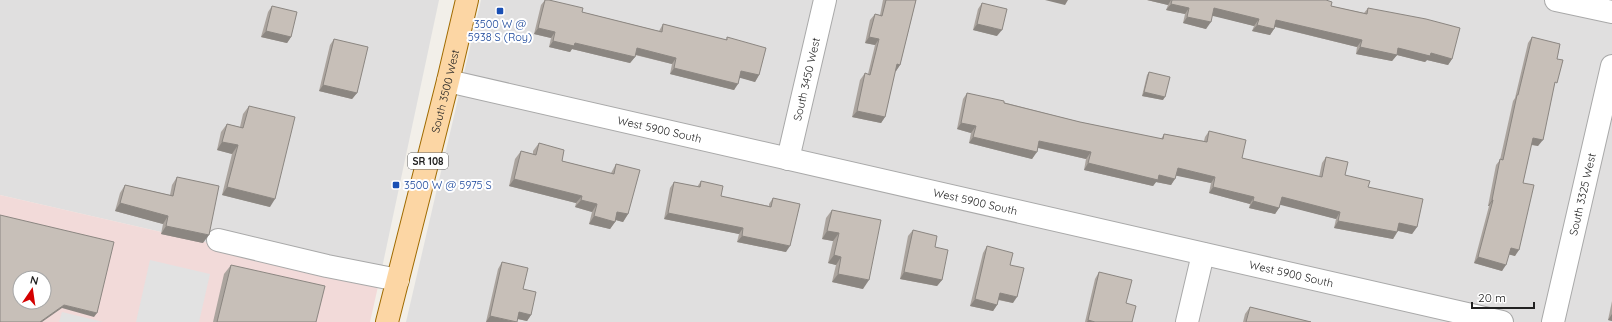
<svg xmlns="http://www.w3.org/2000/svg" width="1612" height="322" viewBox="0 0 1612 322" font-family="Quicksand,sans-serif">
<rect width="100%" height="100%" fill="#f2efe9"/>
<g fill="#e0dfdf">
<path d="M0,0H439L379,282L0,195Z"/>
<path d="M481,0H1612V322H406Z"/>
</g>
<path fill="#f2dad9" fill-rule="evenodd" d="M0,195L379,282L370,322H0ZM20,278H44V302H20Z"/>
<g fill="#e2e2e2">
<path d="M150,260L210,274L199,322H136Z"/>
<path d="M62,312L103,322H59Z"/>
</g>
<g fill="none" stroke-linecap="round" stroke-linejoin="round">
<defs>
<g id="minor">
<path d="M1556,0L1612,12"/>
<path id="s1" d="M448,81L1502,322"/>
<path id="s2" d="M788,159L825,0"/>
<path d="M218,240L327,266L398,280"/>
<path d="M1187,322L1203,254"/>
<path id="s3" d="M1553,322L1612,66"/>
</g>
<g id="major">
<path id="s4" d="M387,322L448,81L467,0"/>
</g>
</defs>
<use href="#minor" stroke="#a9a9a9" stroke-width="24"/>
<use href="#major" stroke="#a06b00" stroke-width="24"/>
<use href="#minor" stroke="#fff" stroke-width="22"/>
<use href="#major" stroke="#fcd6a4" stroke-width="22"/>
</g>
<g fill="#aba49e">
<path d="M545,0H549L582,12L659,31L663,24L726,40L727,37L759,75L755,82L740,77L734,90L670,74L672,64L635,55V57L630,63L572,49L570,52L549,47L551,38L534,34L541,5Z"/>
<path d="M883,0H916L900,65L896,71H895L885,117L881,123L852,117L860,80L865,73L868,74L875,45L865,43L870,20L875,14L880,15Z"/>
<path d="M1147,0H1326L1331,6L1364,13L1368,8L1452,59L1448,65L1427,60L1425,62L1397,55L1392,61L1356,54L1357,47L1275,27L1270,35L1252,31L1254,26L1212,15L1206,29L1183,23L1185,14L1166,10L1168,5Z"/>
<path d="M982,3L997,36L973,30L978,9Z"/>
<path d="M272,6L291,37L287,43L261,37L268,12Z"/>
<path d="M1532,37L1557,59L1554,87L1538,146L1531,145L1523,183L1515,256L1509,254L1502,271L1474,263L1489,206H1488L1496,165L1500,160L1513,101L1515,98L1528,43Z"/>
<path d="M334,39L357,93L352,99L319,91L330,45Z"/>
<path d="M1149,72L1163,100L1142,96L1147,75Z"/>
<path d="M967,93L1080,122L1161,139L1164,134L1204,141L1205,137L1209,131L1242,158L1319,177L1322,163L1326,157L1345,175L1368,187L1417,227L1412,234L1398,231L1393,239L1334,228L1336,219L1280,204L1279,208L1275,214L1249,208L1250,204L1209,193L1211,183L1176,175L1171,185L1156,182L1153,186L1084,170L1086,159L1038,148L1032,159L969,143L971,133L957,129L963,99Z"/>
<path d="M249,106L270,207L222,195L232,154L217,150L221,132L227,124L240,127L243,114Z"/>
<path d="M539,143L562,161L611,173L616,164L628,214L623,222L616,220L615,222L610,229L589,224L592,212L575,207L576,203L509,186L515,159L521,151L533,154V151Z"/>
<path d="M177,177L203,243L161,234L163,224L115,211L120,193L125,185L170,195L172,185Z"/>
<path d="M701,181L721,196L769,206V204L773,198L786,252L737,242L739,234L664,219L670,188L674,182L697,187Z"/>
<path d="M832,210L863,289L832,282L836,265L828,263L833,241L822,239L826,218Z"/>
<path d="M913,230L935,247L942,280L937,286L900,279L908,236Z"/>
<path d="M987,246L1013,303L998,300L997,305L993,311L970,306L983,253Z"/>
<path d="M502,262L531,315L527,321L517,319V322H486L498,269Z"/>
<path d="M231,265L316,322H213L224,274Z"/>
<path d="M1099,272L1126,303L1132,322H1085L1095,279Z"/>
<path d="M1612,301V321L1608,320Z"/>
<path d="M1250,307L1311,322H1243L1245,314Z"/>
</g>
<g fill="#8b8681">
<path d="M1045,0H1068L1065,5Z"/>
<path d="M1147,0H1171L1168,5Z"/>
<path d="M1171,4L1189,8L1185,14L1166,10Z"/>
<path d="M1214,8L1259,19L1254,26L1209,15Z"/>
<path d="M1187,17L1211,22L1206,29L1183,23Z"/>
<path d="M1276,20L1362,40L1357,47L1272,26Z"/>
<path d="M977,24L1002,30L997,36L973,30Z"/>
<path d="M1257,25L1274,29L1270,35L1252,31Z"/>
<path d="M538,28L555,32L551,38L534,34Z"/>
<path d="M266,31L291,37L287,43L261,37Z"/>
<path d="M869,37L879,39L875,45L865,43Z"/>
<path d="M553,41L575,43L635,57L630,63L572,49L570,52L549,47Z"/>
<path d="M1360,47L1398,48L1431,53L1452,59L1448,65L1427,60L1425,62L1397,55L1392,61L1356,54Z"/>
<path d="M637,48L676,58L672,64L633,54Z"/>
<path d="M897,64L900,65L896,71L893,70Z"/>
<path d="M674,68L738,84L734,90L670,74Z"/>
<path d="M741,71L759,75L755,82L737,77Z"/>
<path d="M323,85L357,93L352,99L319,91Z"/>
<path d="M1144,92L1165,97L1163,100L1142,96Z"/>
<path d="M857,111L885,117L881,123L852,117Z"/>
<path d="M961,123L976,126L971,133L957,129Z"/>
<path d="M973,137L1037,152L1032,159L969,143Z"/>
<path d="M1533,138L1543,140L1538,146L1529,144Z"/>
<path d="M1039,141L1091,152L1086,159L1035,147Z"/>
<path d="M222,142L238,145L232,154L217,150Z"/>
<path d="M1088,163L1159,175L1175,179L1171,185L1156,182L1153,186L1084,170Z"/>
<path d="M1178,168L1215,177L1211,183L1173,175Z"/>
<path d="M514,179L582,196L576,203L509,186Z"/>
<path d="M227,187L275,199L270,207L222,195Z"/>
<path d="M1213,187L1254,197L1250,204L1209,193Z"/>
<path d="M1282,197L1340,212L1336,219L1277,204Z"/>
<path d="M581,200L597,204L592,212L575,207Z"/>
<path d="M1492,200H1493L1489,206H1488Z"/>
<path d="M1253,201L1279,208L1275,214L1249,208Z"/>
<path d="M120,203L168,216L163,224L115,211Z"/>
<path d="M617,212L628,214L623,222L612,219Z"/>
<path d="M668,213L743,228L739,234L664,219Z"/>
<path d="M594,216L615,222L610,229L589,224Z"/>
<path d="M1338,221L1397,232L1393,239L1334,228Z"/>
<path d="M1399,223L1417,227L1412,234L1395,230Z"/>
<path d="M166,226L209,235L203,243L161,234Z"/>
<path d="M827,231L839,233L833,241L822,239Z"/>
<path d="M742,236L790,246L786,252L737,242Z"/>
<path d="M1511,248L1519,250L1515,256L1507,254Z"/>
<path d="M834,255L841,257L836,265L828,263Z"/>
<path d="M1478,257L1506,265L1502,271L1474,263Z"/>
<path d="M904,272L942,280L937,286L900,279Z"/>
<path d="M838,274L869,280L863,289L832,282Z"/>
<path d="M1000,293L1017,297L1013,303L996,299Z"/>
<path d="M975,299L997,305L993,311L970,306Z"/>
<path d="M64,305L97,313L94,317L62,308L42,322H40Z"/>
<path d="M519,312L531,315L527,321L514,318Z"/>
<path d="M1612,314V321L1608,320Z"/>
<path d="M490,316L515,322H486Z"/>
<path d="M1088,320L1095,322H1087Z"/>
</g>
<g fill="#c7bfb8" stroke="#8b8681" fill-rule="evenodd">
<path d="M545,0H549L583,8L582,12L662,32L663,24L727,40V37L766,48L759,75L741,71L738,84L674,68L676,58L637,48L635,57L575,43L574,46L553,41L555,32L538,28Z"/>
<path d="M886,0H916L900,65L897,64L885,117L857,111L865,73L870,75L879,39L869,37L875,14L882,16Z"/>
<path d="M1172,0H1326L1332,2L1331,6L1367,14L1368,8L1426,19L1460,28L1452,59L1431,53L1430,56L1398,48L1397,55L1360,47L1362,40L1276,20L1274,29L1257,25L1259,19L1214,8L1211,22L1187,17L1189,8L1171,4Z"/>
<path d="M982,3L1007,9L1002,30L977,24Z"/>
<path d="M272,6L297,12L291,37L266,31Z"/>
<path d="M1532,37L1560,44L1557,59L1563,60L1557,83L1555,82L1543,140L1533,138L1523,183L1534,185L1519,250L1511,248L1506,265L1478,257L1493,200H1492L1500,159L1503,160L1517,95H1518Z"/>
<path d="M334,39L368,47L357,93L323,85Z"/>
<path d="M1149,72L1170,77L1165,97L1144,92Z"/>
<path d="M967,93L1004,101V103L1080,122L1163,139L1164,134L1207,142L1209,131L1246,140L1242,158L1322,177L1326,157L1348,162L1345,175L1370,181L1368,187L1423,199L1417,227L1399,223L1397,232L1338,221L1340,212L1282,197L1279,208L1253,201L1254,197L1213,187L1215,177L1178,168L1175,179L1159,175L1158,180L1088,163L1091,152L1039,141L1037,152L973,137L976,126L961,123Z"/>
<path d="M249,106L295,117L275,199L227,187L238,145L222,142L227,124L243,128Z"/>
<path d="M539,143L564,150L562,161L614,174L616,164L640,170L628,214L617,212L615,222L594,216L597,204L581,200L582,196L514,179L521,151L536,155Z"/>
<path d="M177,177L219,186L209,235L166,226L168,216L120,203L125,185L173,196Z"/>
<path d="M701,181L723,186L721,196L771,207L773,198L800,204L790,246L742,236L743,228L668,213L674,182L700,187Z"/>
<path d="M832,210L881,220L869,280L838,274L841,257L834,255L839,233L827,231Z"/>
<path d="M0,215L114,242L97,313L64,305L40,322H0ZM20,278H44V302H20Z"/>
<path d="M913,230L937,236L935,247L948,250L942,280L904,272Z"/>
<path d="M987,246L1013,253L1010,265L1024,268L1017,297L1000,293L997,305L975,299Z"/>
<path d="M502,262L528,268L523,289L536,292L531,315L519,312L517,322L490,316Z"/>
<path d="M231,265L325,286L316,322H217Z"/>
<path d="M1099,272L1132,280L1126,303L1136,306L1132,322H1095L1088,320Z"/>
<path d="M1250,307L1311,322H1246Z"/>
</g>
<g fill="#1a4fb4" stroke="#fff" stroke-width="1.5">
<rect x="496" y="7" width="8" height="8" rx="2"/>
<rect x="392" y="181" width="8" height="8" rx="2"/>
</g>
<g text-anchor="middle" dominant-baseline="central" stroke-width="4" stroke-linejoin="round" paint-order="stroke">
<rect fill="#fff" stroke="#646464" stroke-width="1" x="408" y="153" width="40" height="16" rx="3"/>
<g font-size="10" font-weight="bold" fill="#222">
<text x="428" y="161">SR 108</text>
</g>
<g font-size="11" fill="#164399" stroke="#fff">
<text x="500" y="24">3500 W @<tspan x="500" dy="13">5938 S (Roy)</tspan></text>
<text x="404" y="185" text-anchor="start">3500 W @ 5975 S</text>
</g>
<g font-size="11" fill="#222" stroke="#fff">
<text stroke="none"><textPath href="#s2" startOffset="82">South 3450 West</textPath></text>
<text stroke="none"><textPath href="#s4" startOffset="238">South 3500 West</textPath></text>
<text stroke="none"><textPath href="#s1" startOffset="217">West 5900 South</textPath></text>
<text stroke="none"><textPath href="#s3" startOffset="131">South 3325 West</textPath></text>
<text stroke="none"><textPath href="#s1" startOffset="541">West 5900 South</textPath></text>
<text stroke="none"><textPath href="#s1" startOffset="865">West 5900 South</textPath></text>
</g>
</g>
<g transform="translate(32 290) rotate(13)"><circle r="19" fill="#ffffff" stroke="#a7a7a7"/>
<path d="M0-3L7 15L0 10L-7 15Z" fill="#d40000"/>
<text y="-6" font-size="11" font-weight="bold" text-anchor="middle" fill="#222222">N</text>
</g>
<path d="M1472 302v6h62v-6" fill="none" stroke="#222222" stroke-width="2"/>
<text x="1478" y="302" font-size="12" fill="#222222" stroke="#ffffff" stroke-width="3" paint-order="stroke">20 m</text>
</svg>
